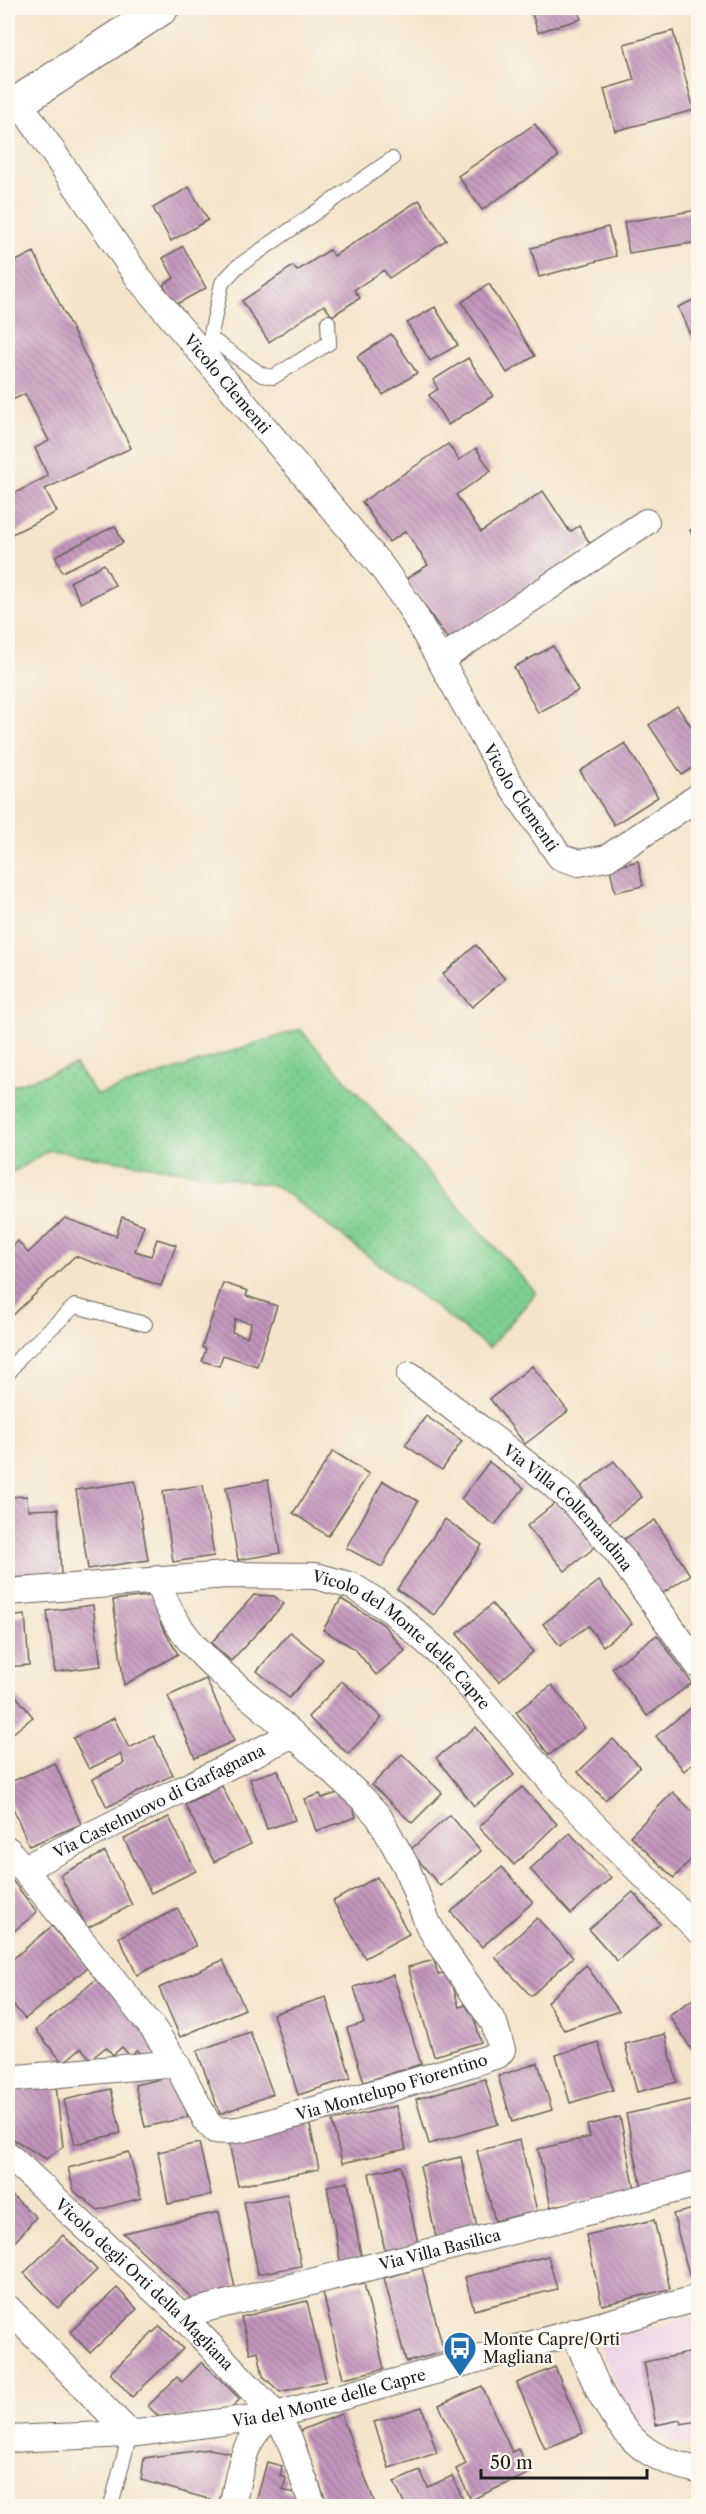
<svg xmlns="http://www.w3.org/2000/svg" width="706" height="2514" viewBox="0 0 706 2514" font-family="'Libre Caslon Text',serif">
<defs>
<pattern id="grass-dots" width="8" height="8" patternUnits="userSpaceOnUse" patternTransform="scale(1.5)"><rect width="8" height="8" fill="#7ecf90"/><path d="M2 2h.1M6 6h.1" fill="none" stroke="#6cb17c" stroke-width="1.8" stroke-linecap="round"/></pattern>
<pattern id="building-back-hatch" width="6" height="6" patternUnits="userSpaceOnUse" patternTransform="scale(1.5)"><rect width="6" height="6" fill="#c294bc"/><path d="M-1 5l2 2M0 0l6 6M5-1l2 2" fill="none" stroke="#9d7898"/></pattern>
</defs>
<rect width="100%" height="100%" fill="#fbf7ec"/>
<filter id="ink" filterUnits="userSpaceOnUse"><feTurbulence type="fractalNoise" baseFrequency=".0167" numOctaves="2"/><feDisplacementMap in="SourceGraphic" scale="12" xChannelSelector="R" yChannelSelector="G"/><feConvolveMatrix kernelMatrix="1 2 1 2 8 2 1 2 1" color-interpolation-filters="sRGB"/></filter>
<filter id="wash" filterUnits="userSpaceOnUse"><feTurbulence type="fractalNoise" baseFrequency=".008" numOctaves="4" result="noise"/><feDisplacementMap in="SourceGraphic" scale="24" xChannelSelector="R" yChannelSelector="G"/><feGaussianBlur stdDeviation="1.35" result="paint"/><feColorMatrix in="noise" values="0 0 0 0 0 0 0 0 0 0 0 0 0 0 0 0 0 1.4 0 .05"/><feComposite in="paint" operator="in"/></filter>
<g filter="url(#wash)">
<rect width="100%" height="100%" fill="#f4e4cb"/>
<path fill="#eed0e8" d="M698,2315V2447L673,2443L633,2424L598,2342Z"/>
<path fill="url(#grass-dots)" stroke="#4d7656" stroke-width="1.5" d="M300,1029L536,1293L489,1348L276,1186L50,1150L8,1175V1087L75,1065L97,1095Z"/>
<g id="blocks">
<g fill="url(#building-back-hatch)" fill-rule="evenodd">
<path d="M530,8H577L581,19L538,32Z"/>
<path d="M673,31L694,110L615,131L604,89L634,80L624,44Z"/>
<path d="M535,124L558,157L482,210L458,176Z"/>
<path d="M189,187L208,220L171,241L153,208Z"/>
<path d="M419,200L446,240L389,278L384,270L354,290L360,298L332,316L324,305L269,342L242,301L293,266L297,271L329,250L334,256Z"/>
<path d="M698,210V242L629,253L624,222Z"/>
<path d="M608,227L616,256L539,277L531,248Z"/>
<path d="M183,246L206,288L175,305L163,285L174,278L163,258Z"/>
<path d="M34,252L131,448L45,489L57,512L8,536V497L48,476L35,448L49,441L25,394L8,402V265Z"/>
<path d="M489,284L535,356L507,373L462,302Z"/>
<path d="M698,298V353L678,307Z"/>
<path d="M435,307L458,345L430,361L407,323Z"/>
<path d="M391,334L417,373L383,395L357,357Z"/>
<path d="M468,358L493,396L448,425L429,395L438,389L433,380Z"/>
<path d="M448,444L459,460L476,448L491,471L456,495L481,532L543,491L570,532L579,526L591,545L448,640L406,579L428,565L406,531L389,542L362,502Z"/>
<path d="M115,526L123,543L62,572L55,556Z"/>
<path d="M698,526V549L690,530Z"/>
<path d="M104,564L115,585L81,603L70,582Z"/>
<path d="M553,646L578,691L538,713L514,667Z"/>
<path d="M677,706L698,736V764L682,775L649,725Z"/>
<path d="M625,743L658,797L614,825L580,771Z"/>
<path d="M638,861L643,886L615,892L610,868Z"/>
<path d="M476,945L505,979L472,1007L443,974Z"/>
<path d="M122,1217L144,1225L135,1251L151,1256L157,1239L176,1245L161,1286L75,1256L8,1320V1286L16,1278L8,1269V1251L18,1241L28,1253L65,1218L116,1236Z"/>
<path d="M223,1283L248,1291L246,1296L277,1306L257,1366L223,1355L219,1366L202,1361L206,1349L202,1347ZM235,1319L251,1323L247,1337L232,1332Z"/>
<path d="M532,1366L568,1411L525,1444L490,1399Z"/>
<path d="M426,1416L462,1441L442,1470L405,1445Z"/>
<path d="M333,1451L369,1474L328,1536L293,1513Z"/>
<path d="M614,1461L642,1497L609,1523L581,1487Z"/>
<path d="M489,1462L524,1488L495,1525L461,1499Z"/>
<path d="M268,1480L280,1553L238,1560L226,1487Z"/>
<path d="M135,1481L148,1560L88,1569L76,1490Z"/>
<path d="M383,1481L418,1501L382,1567L346,1548Z"/>
<path d="M203,1485L214,1556L173,1562L163,1491Z"/>
<path d="M27,1496L28,1510L58,1509L61,1576L8,1578V1497Z"/>
<path d="M561,1498L599,1544L565,1571L527,1526Z"/>
<path d="M445,1519L482,1545L434,1615L397,1589Z"/>
<path d="M655,1520L690,1575L660,1595L624,1539Z"/>
<path d="M599,1581L632,1624L603,1646L588,1626L560,1646L543,1624Z"/>
<path d="M158,1595L161,1625L178,1654L124,1685L113,1600Z"/>
<path d="M254,1595L274,1596L284,1604L231,1661L211,1643Z"/>
<path d="M341,1599L383,1624L405,1651L376,1675L355,1649L323,1630Z"/>
<path d="M492,1604L533,1652L499,1682L457,1634Z"/>
<path d="M93,1605L101,1666L55,1672L47,1611Z"/>
<path d="M25,1615L29,1665L8,1667V1617Z"/>
<path d="M290,1632L323,1659L289,1698L257,1671Z"/>
<path d="M657,1635L692,1683L647,1716L612,1668Z"/>
<path d="M206,1679L234,1741L195,1758L168,1696Z"/>
<path d="M342,1681L382,1718L348,1754L308,1717Z"/>
<path d="M552,1685L585,1728L549,1755L516,1712Z"/>
<path d="M8,1686L33,1717L8,1737Z"/>
<path d="M697,1703L698,1759L684,1771L656,1736Z"/>
<path d="M114,1718L129,1748L154,1736L173,1775L107,1807L93,1779L124,1763L120,1754L89,1769L73,1738Z"/>
<path d="M476,1727L514,1775L474,1806L436,1758Z"/>
<path d="M613,1739L640,1767L605,1800L578,1772Z"/>
<path d="M402,1754L442,1793L412,1823L372,1785Z"/>
<path d="M55,1763L81,1824L29,1846L8,1796V1783Z"/>
<path d="M278,1770L295,1820L267,1829L250,1779Z"/>
<path d="M222,1786L251,1844L214,1862L185,1804Z"/>
<path d="M522,1787L557,1824L514,1865L479,1827Z"/>
<path d="M347,1790L356,1817L316,1831L305,1799L320,1794L322,1798Z"/>
<path d="M673,1792L698,1817V1852L674,1878L630,1836Z"/>
<path d="M450,1815L481,1851L440,1886L410,1850Z"/>
<path d="M169,1817L196,1871L151,1893L124,1839Z"/>
<path d="M570,1833L611,1878L571,1914L530,1869Z"/>
<path d="M105,1852L132,1905L87,1928L60,1875Z"/>
<path d="M502,1867L533,1902L482,1947L451,1912Z"/>
<path d="M8,1875L37,1912L8,1936Z"/>
<path d="M377,1877L409,1934L365,1958L333,1901Z"/>
<path d="M698,1887V1903L691,1895Z"/>
<path d="M633,1892L660,1924L617,1961L589,1929Z"/>
<path d="M178,1909L196,1946L137,1975L119,1937Z"/>
<path d="M537,1918L573,1957L531,1996L495,1957Z"/>
<path d="M52,1926L87,1968L25,2019L8,1999V1963Z"/>
<path d="M223,1960L245,2009L180,2037L159,1988Z"/>
<path d="M434,1960L438,1975L449,1972L459,2007L470,2004L481,2042L434,2056L408,1967Z"/>
<path d="M586,1965L619,2011L564,2030L547,2002Z"/>
<path d="M393,1975L421,2064L364,2082L347,2028L364,2023L354,1987Z"/>
<path d="M100,1976L161,2048L146,2061L137,2050L130,2056L122,2047L113,2055L106,2047L91,2059L81,2048L63,2063L36,2030Z"/>
<path d="M698,1996V2053L695,2055L669,2015Z"/>
<path d="M326,1997L351,2078L298,2095L273,2014Z"/>
<path d="M250,2032L273,2094L220,2114L197,2051Z"/>
<path d="M665,2034L677,2082L637,2092L625,2044Z"/>
<path d="M598,2042L613,2090L570,2103L556,2055Z"/>
<path d="M538,2063L552,2110L512,2122L498,2076Z"/>
<path d="M177,2075L188,2117L145,2127L135,2085Z"/>
<path d="M485,2079L498,2124L429,2144L416,2099Z"/>
<path d="M56,2086L63,2147L46,2159L8,2136V2092Z"/>
<path d="M111,2089L121,2133L75,2144L64,2100Z"/>
<path d="M698,2098V2175L642,2188L626,2114Z"/>
<path d="M396,2106L406,2149L342,2163L332,2121Z"/>
<path d="M620,2117L635,2189L551,2207L538,2149L590,2137L587,2125Z"/>
<path d="M309,2121L319,2169L238,2186L228,2138Z"/>
<path d="M520,2140L537,2211L495,2221L477,2151Z"/>
<path d="M199,2143L211,2195L168,2204L158,2152Z"/>
<path d="M129,2152L141,2198L98,2210L74,2191L68,2168Z"/>
<path d="M461,2157L477,2227L436,2237L420,2166Z"/>
<path d="M401,2166L418,2243L385,2251L369,2173Z"/>
<path d="M348,2182L362,2261L341,2265L327,2186Z"/>
<path d="M8,2192L36,2217L14,2243L8,2238Z"/>
<path d="M287,2194L301,2266L258,2274L244,2202Z"/>
<path d="M698,2208V2276L690,2278L673,2214Z"/>
<path d="M219,2212L235,2288L220,2291L221,2298L197,2303L123,2233Z"/>
<path d="M654,2220L670,2289L602,2305L586,2235Z"/>
<path d="M63,2235L97,2270L58,2308L24,2273Z"/>
<path d="M548,2256L557,2289L474,2310L465,2277Z"/>
<path d="M422,2268L444,2352L406,2362L384,2278Z"/>
<path d="M364,2283L384,2369L343,2378L323,2292Z"/>
<path d="M117,2288L137,2309L90,2353L70,2332Z"/>
<path d="M307,2301L326,2381L280,2392L263,2376L258,2351L250,2353L241,2317Z"/>
<path d="M160,2326L183,2349L132,2397L110,2373Z"/>
<path d="M698,2351V2421L681,2424L680,2420L656,2425L644,2362Z"/>
<path d="M202,2362L240,2399L231,2408L172,2419L168,2415L159,2417L148,2406L177,2377L182,2382Z"/>
<path d="M555,2367L583,2433L545,2449L517,2383Z"/>
<path d="M482,2386L512,2452L518,2449L530,2473L471,2500L456,2469L466,2464L439,2405Z"/>
<path d="M422,2407L437,2453L389,2468L374,2422Z"/>
<path d="M341,2414L376,2506H328L299,2431Z"/>
<path d="M209,2449L231,2453L219,2502L141,2480L144,2458Z"/>
<path d="M267,2462L282,2466L280,2476L286,2478L283,2490L295,2493L299,2506H255Z"/>
<path d="M420,2471L428,2487L452,2476L466,2506H405L394,2482Z"/>
</g>
</g>
</g>
<g filter="url(#ink)">
<use href="#blocks" fill-opacity="0" stroke="#686259" stroke-width="1.5"/>
<g fill="none" stroke-linecap="round" stroke-linejoin="round">
<defs>
<g id="lane">
<path d="M210,338L262,375L273,377L329,343L328,322"/>
<path d="M200,351L210,338L222,283L237,267L392,159"/>
<path d="M8,1374L20,1357L75,1306L145,1324"/>
<path d="M111,2506L130,2434"/>
</g>
<g id="street">
<path id="s1" d="M19,102L140,280L382,567L410,607L507,779L560,857L579,863L607,858L698,797"/>
<path d="M440,660L646,522"/>
<path id="s2" d="M410,1375L549,1481L577,1506L617,1552L698,1665"/>
<path id="s3" d="M8,1592L226,1575L316,1576L352,1586L392,1611L447,1660L555,1786L698,1930"/>
<path id="s4" d="M8,1850L152,2027L176,2063L207,2122L215,2130C238,2134 268,2122 291,2116C361,2098 430,2077 498,2055L502,2050L494,2023L439,1943L428,1924L406,1866L379,1817L362,1798C333,1772 306,1745 277,1720C227,1676 177,1646 157,1579"/>
<path id="s5" d="M23,1869L293,1734"/>
<path d="M8,2079L176,2063"/>
<path id="s6" d="M8,2155L181,2315L276,2415L289,2438L313,2506"/>
<path id="s7" d="M8,2308L130,2434L276,2415L698,2298"/>
<path id="s8" d="M181,2315L698,2184"/>
<path d="M575,2331C589,2371 610,2425 646,2450C662,2461 680,2466 698,2470"/>
<path d="M8,2439L130,2434"/>
<path d="M232,2506C240,2473 242,2433 276,2415"/>
</g>
<path id="secondary" d="M8,109L162,8"/>
</defs>
<use href="#lane" stroke="#686259" stroke-width="16"/>
<use href="#street" stroke="#686259" stroke-width="28"/>
<use href="#secondary" stroke="#686259" stroke-width="35"/>
<use href="#lane" stroke="#fff" stroke-width="14"/>
<use href="#street" stroke="#fff" stroke-width="26"/>
<use href="#secondary" stroke="#fff" stroke-width="33"/>
</g>
</g>
<defs>
<symbol id="bus-pin" viewBox="-11 -11 22 30"><path d="M0 17L-7.5 6A9.5 9.5 0 1 1 7.5 6Z" fill="#1f6fb2" stroke="#fbf7ec"/><path d="M-5-6H5V4H4V6H2V4H-2V6H-4V4H-5ZM-3.5-4V0h7V-4ZM-3.5 1.2v1.5H-2V1.2ZM2 1.2v1.5H3.5V1.2Z" fill="#fff"/></symbol>
</defs>
<g fill-rule="evenodd">
<use href="#bus-pin" x="441" y="2329" width="38" height="52"/>
</g>
<g text-anchor="middle" dominant-baseline="central" stroke-width="4.5" stroke-linejoin="round" paint-order="stroke">
<g font-size="16" fill="#1c1c1c" stroke="#fbf7ec">
<text stroke="none"><textPath href="#s1" startOffset="351">Vicolo Clementi</textPath></text>
<text stroke="none"><textPath href="#s1" startOffset="860">Vicolo Clementi</textPath></text>
<text stroke="none"><textPath href="#s2" startOffset="207">Via Villa Collemandina</textPath></text>
<text stroke="none"><textPath href="#s3" startOffset="417">Vicolo del Monte delle Capre</textPath></text>
<text stroke="none"><textPath href="#s5" startOffset="152">Via Castelnuovo di Garfagnana</textPath></text>
<text stroke="none"><textPath href="#s4" startOffset="532">Via Montelupo Fiorentino</textPath></text>
<text stroke="none"><textPath href="#s8" startOffset="267">Via Villa Basilica</textPath></text>
<text stroke="none"><textPath href="#s6" startOffset="188">Vicolo degli Orti della Magliana</textPath></text>
<text stroke="none"><textPath href="#s7" startOffset="378">Via del Monte delle Capre</textPath></text>
</g>
<g font-size="16" fill="#1c1c1c" stroke="#fbf7ec" text-anchor="start">
<text x="483" y="2339">Monte Capre/Orti<tspan x="483" dy="18">Magliana</tspan></text>
</g>
</g>
<rect width="706" height="2514" fill="none" stroke="#fbf7ec" stroke-width="30"/>
<path d="M481 2469v9h166v-9" fill="none" stroke="#1c1c1c" stroke-width="3"/>
<text x="490" y="2469" font-size="18" fill="#1c1c1c" stroke="#fbf7ec" stroke-width="4.5" paint-order="stroke">50 m</text>
</svg>
